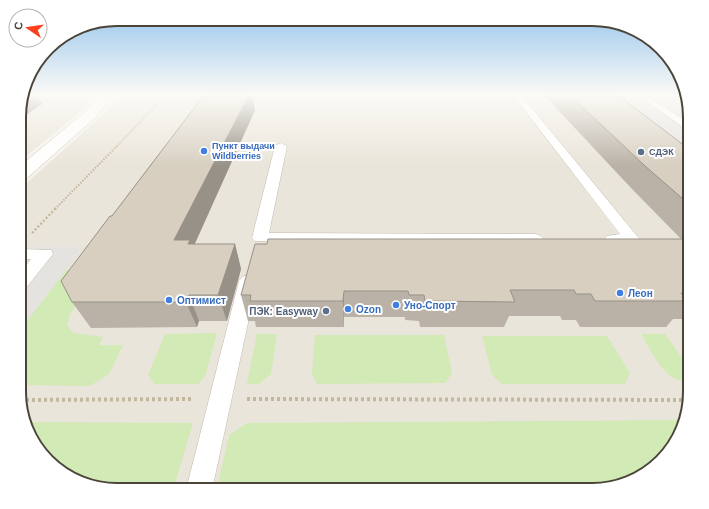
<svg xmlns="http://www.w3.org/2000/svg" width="709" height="509" viewBox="0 0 709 509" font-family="Helvetica,sans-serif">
<rect width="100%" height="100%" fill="#f6f3ec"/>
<g fill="#eae5da">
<path d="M23,95H88V99L86,106L79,113L20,161V104Z"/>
<path d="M119,95H685L690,111V398L670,452L635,480L592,490H111L57,470L32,441L20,404V189L118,101Z"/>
</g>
<g fill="#d2eab5">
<path d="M66,270H82L94,278L70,314L67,325L73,333L103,337L99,345H123L109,374L90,386L20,385V330Z"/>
<path d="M217,333L205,376L198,384H154L148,375L165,334Z"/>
<path d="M257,334H277L271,374L259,384H247Z"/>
<path d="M641,334H665L690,369V382C664,383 653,353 641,334Z"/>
<path d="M315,335H444L452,373L445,383L317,384L312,374Z"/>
<path d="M482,336H607L630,373L625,384H502L492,375Z"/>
<path d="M681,420L670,452L635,480L592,490H221L219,480L229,435L247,423Z"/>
<path d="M26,422L193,423L173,490H111L57,470L32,441Z"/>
</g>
<g fill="#e5e3e0">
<path d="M615,95H671L688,106L690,152Z"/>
<path d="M24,247H83L20,330V252Z"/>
</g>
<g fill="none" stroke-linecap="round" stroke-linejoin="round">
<defs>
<g id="service">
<path d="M513,95H521L637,236L640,239L637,242L632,244L607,242L604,239L607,236L620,234Z"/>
<path d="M637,95H646L690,124V132Z"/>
<path d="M281,143L287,146L269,233L536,234L541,236L544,239L541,242L536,244L255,241L252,238L275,146Z"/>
<path d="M20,249L51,250L53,254L26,288L20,290V273L31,259H20Z"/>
<path d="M248,275L254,277L257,281L212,490H186L239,281L242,277Z"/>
</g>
<path id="tertiary" d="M94,95H106C108,104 101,110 96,117L26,179L20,180V166L86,111L93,103Z"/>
</defs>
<use href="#service" stroke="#c2bbae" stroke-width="1"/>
<use href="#tertiary" stroke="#c2bbae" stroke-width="1"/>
<path stroke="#c4b79f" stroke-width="1.5" stroke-dasharray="1 1" stroke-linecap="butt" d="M117,146L160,101L150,95"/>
<path stroke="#c4b79f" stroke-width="2" stroke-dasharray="1.5 1.5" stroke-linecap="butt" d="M55,209L118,145"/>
<path stroke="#c4b79f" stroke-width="2.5" stroke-dasharray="2 2" stroke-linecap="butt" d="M32,233L56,208"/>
<g stroke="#c4b79f" stroke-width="4" stroke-dasharray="3 3" stroke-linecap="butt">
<path d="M247,399L689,400"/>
<path d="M20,400L192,399"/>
</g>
<use href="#service" fill="#fff" fill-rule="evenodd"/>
<use href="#tertiary" fill="#fff" fill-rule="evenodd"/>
</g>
<g fill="#bab2a6">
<path d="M544,95H618L690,150V319H673L666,327H580L576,320H562L560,316H509L504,327H420L419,321L405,320V317H344V327H256L255,321H248L241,295L681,239L632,189Z"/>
<path d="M255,110L194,244H235L241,269L227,321H199L197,327L91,328L72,302L112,216Z"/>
</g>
<g fill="#979187">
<path d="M23,95H37L42,104L20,119V104Z"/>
<path d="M249,95H252L255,110L193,248L174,240Z"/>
<path d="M235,244L241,269L227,321L218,295Z"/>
<path d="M344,291V327L343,301Z"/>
<path d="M189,295L199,321L197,327L186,302Z"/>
</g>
<g fill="#d8cfc1" stroke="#979187">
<path d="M204,95H249L174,240H190L188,244H235L218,295H189L186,302H72L61,281L110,216H112Z"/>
<path d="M570,95H618L690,150V205L645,166Z"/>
<path d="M268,239H690V293H681L688,301H595L591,294H576L574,290H510L515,302L425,301L424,295H409L408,291H344L343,301H250L251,295H241L255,244H267Z"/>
</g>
<linearGradient id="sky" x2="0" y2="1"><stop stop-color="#8fc1ec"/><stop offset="0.57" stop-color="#fbfaf6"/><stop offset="1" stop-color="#fbfaf6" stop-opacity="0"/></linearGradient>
<rect width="709" height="166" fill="url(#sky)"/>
<g fill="#3f7fe0" stroke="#fff" stroke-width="1.5">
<circle cx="204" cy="151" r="4"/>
<circle cx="620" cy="293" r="4"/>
<circle cx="169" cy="300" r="4"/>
<circle cx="396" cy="305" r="4"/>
<circle cx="348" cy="309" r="4"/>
</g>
<g fill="#5c6f8a" stroke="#fff" stroke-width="1.5">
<circle cx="641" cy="152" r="4"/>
<circle cx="326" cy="311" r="4"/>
</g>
<g text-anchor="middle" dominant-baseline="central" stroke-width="4" stroke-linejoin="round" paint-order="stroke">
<g font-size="9" font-weight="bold" fill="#366cbe" stroke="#fff" text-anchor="start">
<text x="212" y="146">Пункт выдачи<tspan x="212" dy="10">Wildberries</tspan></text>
</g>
<g font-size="9" font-weight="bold" fill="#4e5e75" stroke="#fff" text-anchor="start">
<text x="649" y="152">СДЭК</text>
</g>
<g font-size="10" font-weight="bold" fill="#366cbe" stroke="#fff" text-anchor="start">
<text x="628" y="293">Леон</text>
<text x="177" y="300">Оптимист</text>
<text x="404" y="305">Уно-Спорт</text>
<text x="356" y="309">Ozon</text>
</g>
<g font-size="10" font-weight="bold" fill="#4e5e75" stroke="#fff" text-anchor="end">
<text x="318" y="311">ПЭК: Easyway</text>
</g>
</g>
<path d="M0 0H709V509H0ZM117 26H592A91 91 0 0 1 683 117V392A91 91 0 0 1 592 483H117A91 91 0 0 1 26 392V117A91 91 0 0 1 117 26Z" fill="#fff" fill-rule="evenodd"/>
<path fill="none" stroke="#4b4439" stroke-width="2" d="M117 26H592A91 91 0 0 1 683 117V392A91 91 0 0 1 592 483H117A91 91 0 0 1 26 392V117A91 91 0 0 1 117 26Z"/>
<g transform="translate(28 28) rotate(283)"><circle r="19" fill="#ffffff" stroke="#b7b4b0"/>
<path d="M0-3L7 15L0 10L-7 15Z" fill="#fc3f1d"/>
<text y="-6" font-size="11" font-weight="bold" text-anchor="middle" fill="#4b4439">С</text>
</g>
</svg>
